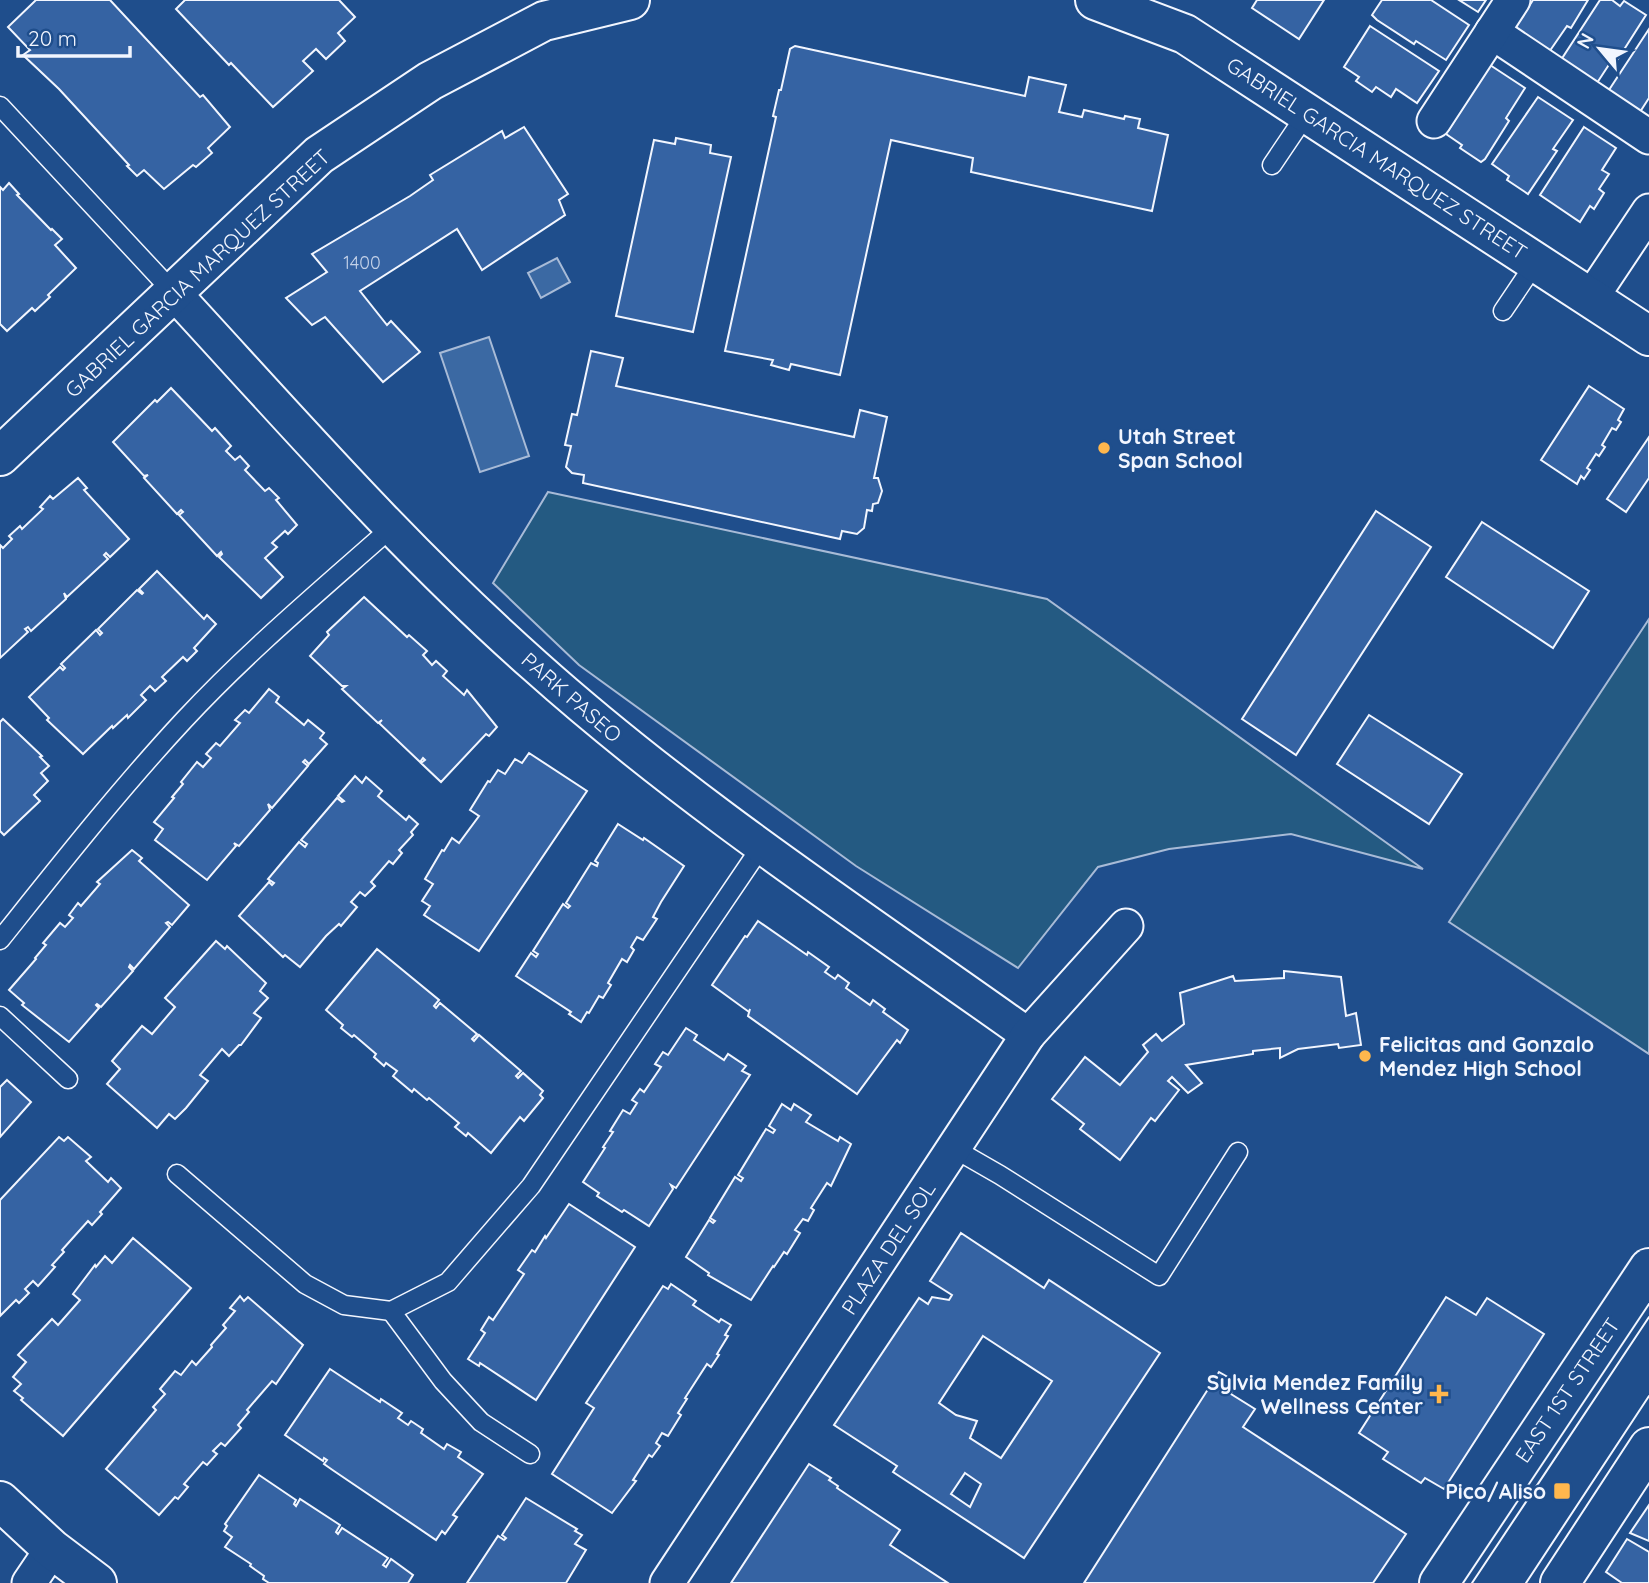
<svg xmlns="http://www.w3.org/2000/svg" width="1649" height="1583" viewBox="0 0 1649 1583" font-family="Quicksand,sans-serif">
<rect width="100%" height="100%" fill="#1f4e8c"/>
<g fill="#245a82" stroke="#a8bbd7" stroke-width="2">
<path d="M548,492L1047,599L1423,869L1291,834L1169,849L1098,867L1018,968L856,866L579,665L493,583Z"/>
<path d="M1649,619V1054L1449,922Z"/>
</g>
<g fill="#3b69a3" stroke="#a8bbd7" stroke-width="2">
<path d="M557,258L570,282L541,298L528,273Z"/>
<path d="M489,337L529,456L480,472L440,353Z"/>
</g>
<g fill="#3563a3" stroke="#f2f6ff" stroke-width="2" fill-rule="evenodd">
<path d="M36,0H110L200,97L203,95L230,127L208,148L212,153L196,167L193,165L164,189L144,170L137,176L127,166L129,165L59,89L23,55L30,50L8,27Z"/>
<path d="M185,0H339L355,17L338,33L345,41L326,59L316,49L303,61L313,71L273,107L231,63L229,65L176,9Z"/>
<path d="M1257,0H1324L1299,39L1252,8Z"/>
<path d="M1382,0H1431L1469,25L1446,60L1416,41L1414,44L1377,20L1372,15Z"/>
<path d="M1459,0H1486L1478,12Z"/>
<path d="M1533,0H1588L1571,28L1567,26L1547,55L1512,33Z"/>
<path d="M1600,0H1612L1620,6L1624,1L1646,15L1618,59L1614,57L1595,86L1559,63Z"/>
<path d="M1370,26L1439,71L1417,103L1396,89L1391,97L1376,87L1372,92L1356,81L1359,77L1344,67Z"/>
<path d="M1649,29V98L1638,115L1607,93Z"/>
<path d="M795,46L1025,96L1029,77L1066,85L1059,112L1082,117L1084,110L1124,119L1125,116L1140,119L1138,128L1168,135L1152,211L971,172L973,158L891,140L840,375L791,364L789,370L771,365L773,360L725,351L776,117L773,116L779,90H781L790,49Z"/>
<path d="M1490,65L1525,88L1506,118L1509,121L1485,159L1481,162L1460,148L1462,145L1446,134Z"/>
<path d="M1538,97L1573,120L1553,149L1557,151L1528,194L1507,180L1509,176L1492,164Z"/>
<path d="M524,127L568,194L559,200L565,215L482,270L457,229L360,291L387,325L391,321L420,352L383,382L325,317L312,325L286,298L327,272L312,254L410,196L433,180L430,175L502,131L505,138Z"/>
<path d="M1584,127L1616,148L1602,170L1609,174L1599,189L1604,193L1594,209L1590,206L1580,222L1540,195Z"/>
<path d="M676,138L711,145L710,153L731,157L693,332L616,316L654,140L675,144Z"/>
<path d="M9,183L19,194L17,195L51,230L52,229L62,239L55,245L76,268L48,295L50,297L35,311L32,308L7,331L0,324V187L3,190Z"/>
<path d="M591,351L623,358L616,386L854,437L860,410L887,417L874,478H878L882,491L878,503L873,504L872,511L867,510L864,528L857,534L842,531L840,539L583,483L584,475L572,473L566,467L571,446L565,445L572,414L577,415Z"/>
<path d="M1589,386L1624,409L1618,420L1621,422L1616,430L1612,428L1602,445L1605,447L1599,456L1596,454L1587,468L1590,470L1584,479L1581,476L1577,484L1541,460Z"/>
<path d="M171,388L212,431L215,428L231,446L226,451L235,460L240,456L249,466L245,470L265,491L269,488L279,498L276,500L297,525L288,534L285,531L272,543L277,547L265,558L283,577L261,598L219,557L222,554L221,552L217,556L179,515L183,512L181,510L177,514L144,478L148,475L144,476L113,442L155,400L157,402Z"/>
<path d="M1649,437V478L1626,512L1607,499Z"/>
<path d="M78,478L87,488L84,490L129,539L110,557L106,553L104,555L108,559L67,597L64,593L66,599L31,631L28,627L25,629L28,632L0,658V545L3,548L12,539L9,536L20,526L22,529L43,509L40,507L50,496L53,499Z"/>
<path d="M1376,511L1431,547L1296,755L1242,719Z"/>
<path d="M1482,522L1589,591L1553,648L1446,577Z"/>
<path d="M157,571L204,619L207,615L216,624L194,648L197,651L187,661L183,657L162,677L166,681L155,691L150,686L141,695L146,700L128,718L127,715L113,728L112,726L83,754L47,720L49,718L29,697L60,667L63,670L65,668L61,664L96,630L100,635L102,633L98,629L137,590L142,594L143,593L139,589Z"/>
<path d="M364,597L407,637L409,635L427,651L423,655L432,665L436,661L447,671L443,676L464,695L467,690L497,727L489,736L486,734L441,782L421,763L425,760L423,758L420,762L379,723L382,720L378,723L342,689L346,686H342L310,656L329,635L327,632Z"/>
<path d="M269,689L279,697L276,702L304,725L308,720L324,733L320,738L327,744L309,764L305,760L303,762L308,766L272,808L268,804L270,810L239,846L234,843L236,846L207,880L155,840L163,829L154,822L174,798L172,797L183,784L181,782L197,762L203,767L211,758L206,754L216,743L220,746L240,723L235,720L245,710L249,713Z"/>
<path d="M1369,715L1462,774L1429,824L1337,764Z"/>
<path d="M3,719L42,756L40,757L49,766L41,773L48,781L34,795L40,801L4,835L0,831V722Z"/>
<path d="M529,753L587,791L479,951L424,915L430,906L422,901L433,884L425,879L442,850L444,851L452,838L459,843L479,816L470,810L488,781L490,782L498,770L505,774L515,759L522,763Z"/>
<path d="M355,776L362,783L366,777L382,791L378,796L406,820L409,816L418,824L411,832L413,835L399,850L402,853L393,864L389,861L371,882L375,886L365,896L360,892L351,902L357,907L341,926L339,924L326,936L300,967L285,955L283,957L239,916L269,882L272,885L274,883L268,879L299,842L305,847L307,844L301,840L337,798L342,802L344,801L338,796Z"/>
<path d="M618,824L643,840L644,838L684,866L661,902L653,917L657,919L643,940L637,937L631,947L634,950L627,962L622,959L608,983L611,985L603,998L599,996L589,1013L587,1012L581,1022L569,1014L571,1012L516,976L531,953L536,957L538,954L533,951L563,904L568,908L570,906L566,903L591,863L597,866L598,863L595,861Z"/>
<path d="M132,850L142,858L139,861L189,905L172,925L168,922L166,923L170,927L134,969L130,965L129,967L133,971L101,1007L97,1004L96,1005L99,1008L69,1042L22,1005L24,1003L9,990L36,959L35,958L46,945L43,943L60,923L65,927L73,918L69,915L78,903L81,906L100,884L97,882Z"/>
<path d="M758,921L807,955L808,952L829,967L825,972L835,979L838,975L849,983L846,988L870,1005L873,1000L885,1009L883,1012L908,1030L900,1043L897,1040L857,1094L748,1016L750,1009L749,1012L712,985L745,936L747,937Z"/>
<path d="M216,941L225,949L227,946L266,983L260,991L268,998L254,1013L261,1018L241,1045H239L229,1056L222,1049L200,1075L208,1081L186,1108L175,1119L169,1114L157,1128L107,1084L120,1069L112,1061L142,1026L152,1034L175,1007L165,998Z"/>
<path d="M377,949L439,1000L434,1006L436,1008L440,1003L477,1034L472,1039L474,1041L479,1035L521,1071L516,1076L518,1078L523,1073L543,1091L540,1095L543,1098L524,1121L520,1117L491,1153L468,1133L466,1136L455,1127L459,1123L429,1098L427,1100L414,1089L412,1092L393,1076L397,1071L386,1063L384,1066L374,1057L376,1054L354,1035L352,1037L341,1028L343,1025L326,1010Z"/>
<path d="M1284,971L1341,977L1346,1016L1356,1013L1361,1045L1339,1048L1338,1044L1298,1049L1280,1058V1048L1253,1051V1054L1186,1065L1202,1083L1188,1093L1172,1077L1168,1081L1179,1090L1155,1121L1151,1118L1120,1160L1080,1129L1084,1124L1052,1099L1085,1057L1120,1085L1148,1052L1143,1045L1156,1034L1162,1041L1184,1024L1180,993L1233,976L1235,981L1284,978Z"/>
<path d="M686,1028L697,1035L694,1040L724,1060L728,1054L746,1066L742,1071L750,1075L676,1188L671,1185L673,1189L649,1226L624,1210L622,1212L597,1196L599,1193L583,1182L605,1148L603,1147L613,1132L610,1131L623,1110L630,1114L637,1103L632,1100L640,1089L644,1092L661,1067L655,1064L663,1052L668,1055Z"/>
<path d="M7,1080L31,1102L0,1137V1087Z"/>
<path d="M782,1104L791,1110L794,1104L811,1115L806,1122L838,1141L840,1137L851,1144L831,1186L827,1183L811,1208L814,1210L808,1221L803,1219L795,1230L800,1233L787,1254L784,1252L774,1267L773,1266L751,1300L708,1275L709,1273L686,1257L709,1220L713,1223L715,1221L710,1218L735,1177L741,1181L743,1178L738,1175L766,1129L773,1133L775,1130L769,1126Z"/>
<path d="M59,1137L64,1141L68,1137L91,1157L86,1161L108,1182L111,1178L121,1188L100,1212L102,1214L92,1225L88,1221L62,1250L64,1252L52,1265L55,1267L38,1286L33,1281L25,1289L29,1293L19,1303L16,1300L0,1316V1200Z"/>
<path d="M569,1204L635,1247L536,1400L480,1363L479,1366L468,1359L485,1333L481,1330L489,1317L493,1320L524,1274L518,1270L532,1250L535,1252L545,1236L546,1238Z"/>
<path d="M961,1233L1044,1288L1049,1280L1160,1353L1024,1558L893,1472L897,1466L834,1425L919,1298L928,1304L932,1297L949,1300L952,1295L930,1281ZM983,1336L1052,1381L1001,1458L970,1438L977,1421L956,1415L939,1403ZM965,1473L981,1484L970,1507L951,1494Z"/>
<path d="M133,1238L191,1288L63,1436L21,1400L23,1398L14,1391L21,1384L13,1377L26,1362L18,1355L52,1319L58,1325L80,1300L73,1294L95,1265L96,1267L105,1256L112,1263Z"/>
<path d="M671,1284L696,1301L693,1305L719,1322L721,1319L731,1325L725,1335L728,1336L717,1354L719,1355L711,1367L707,1364L685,1398L687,1399L678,1413L681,1415L668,1436L662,1433L656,1443L660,1446L652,1457L649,1455L633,1480L636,1481L612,1513L552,1474L594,1408L586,1403L663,1286L668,1289Z"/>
<path d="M240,1296L244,1301L248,1297L303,1345L276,1384L272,1381L247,1410L249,1412L238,1425L241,1428L225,1446L221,1443L213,1451L217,1454L207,1465L203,1462L184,1484L188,1487L178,1499L175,1497L159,1515L106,1469L156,1410L153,1407L165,1394L160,1389L175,1371L181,1375L192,1361L196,1365L212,1347L211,1345L226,1328L223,1325L235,1311L230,1308Z"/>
<path d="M1446,1297L1476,1315L1487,1298L1544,1334L1444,1489L1425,1478L1421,1483L1383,1459L1388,1452L1359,1433Z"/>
<path d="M330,1369L380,1402L381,1399L402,1413L398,1418L408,1425L411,1421L423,1429L421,1433L444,1449L447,1444L461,1452L458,1457L483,1474L453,1515L457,1517L445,1534L442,1531L436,1540L334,1471L324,1464L327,1460L324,1458L323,1461L285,1435Z"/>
<path d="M1219,1372L1233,1380L1231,1394L1255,1409L1243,1427L1406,1534L1373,1583H1084Z"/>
<path d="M809,1464L831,1478L829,1480L838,1486L837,1488L900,1530L890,1545L948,1583H731Z"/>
<path d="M259,1475L296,1500L294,1504L296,1506L300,1499L340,1525L336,1532L338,1534L342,1528L388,1558L383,1565L386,1567L391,1559L413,1575L408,1583H269L263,1579L264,1576L250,1566L251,1564L225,1547L232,1537L224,1531L227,1526L225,1524Z"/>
<path d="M526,1498L577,1529L575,1531L582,1535L575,1544L586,1550L566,1583H467L498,1536L504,1540L506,1538L502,1535Z"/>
<path d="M1649,1505V1541L1630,1533Z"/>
<path d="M1627,1539L1649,1552V1583H1622L1606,1572Z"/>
</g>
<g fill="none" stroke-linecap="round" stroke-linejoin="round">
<defs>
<g id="lane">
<path d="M0,106L174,293"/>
<path d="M1272,165L1307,113"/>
<path d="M1503,311L1536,262"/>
<path d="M0,940C60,865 119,790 184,720C248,651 321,590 391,528"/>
<path d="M0,1016L68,1079"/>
<path d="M953,1148L1000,1175L1159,1276L1238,1152"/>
<path d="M177,1174L305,1284L344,1305L391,1311L448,1282L531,1186L761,847"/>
<path d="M391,1311L443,1381L481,1422L530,1454"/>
</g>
<g id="street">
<path d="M1492,32L1649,137"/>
<path d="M1434,121L1513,0"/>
<path d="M174,293C291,420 405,551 535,666C688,803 861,916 1028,1035"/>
<path d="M1591,298L1649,211"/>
<path d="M29,1583L52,1549"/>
<path d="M667,1583L1028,1035L1126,926"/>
</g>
<g id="secondary">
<path d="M1095,0L1185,34L1649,336"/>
<path d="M0,456L319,155L430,81L544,21L630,0"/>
<path d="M0,1501L52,1549L97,1583"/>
<path d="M1439,1583L1649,1268"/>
<path d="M1560,1583L1649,1447"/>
</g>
</defs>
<use href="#lane" stroke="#f2f6ff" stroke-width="21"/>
<use href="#street" stroke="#f2f6ff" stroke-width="37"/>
<use href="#secondary" stroke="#f2f6ff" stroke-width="42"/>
<use href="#lane" stroke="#1f4e8c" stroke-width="18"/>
<use href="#street" stroke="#1f4e8c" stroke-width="33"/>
<use href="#secondary" stroke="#1f4e8c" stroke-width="38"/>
<g stroke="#f2f6ff" stroke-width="2">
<path d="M1472,1583L1649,1317"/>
<path d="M1526,1583L1649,1396"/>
</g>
</g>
<g fill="#ffb74d" stroke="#1f4e8c" stroke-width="2.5">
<circle cx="1104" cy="448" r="7"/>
<circle cx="1365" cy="1056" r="7"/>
<path d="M1435.5 1383.5h7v7h7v7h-7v7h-7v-7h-7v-7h7z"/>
<rect x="1553" y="1482" width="18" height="18" rx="3.5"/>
</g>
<g text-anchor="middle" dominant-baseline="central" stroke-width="5" stroke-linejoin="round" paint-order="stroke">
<g font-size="18" fill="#c3d1e8">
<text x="362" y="262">1400</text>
</g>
<g font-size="21" fill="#f2f6ff" stroke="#1f4e8c">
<text transform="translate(1377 158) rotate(33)">GABRIEL GARCIA MARQUEZ STREET</text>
<text transform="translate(197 273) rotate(-43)">GABRIEL GARCIA MARQUEZ STREET</text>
<text transform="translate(572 697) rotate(41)">PARK PASEO</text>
<text transform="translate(888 1248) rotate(-57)">PLAZA DEL SOL</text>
<text transform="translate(1567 1390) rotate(-56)">EAST 1ST STREET</text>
</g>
<g font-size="21" font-weight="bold" fill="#f2f6ff" stroke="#1f4e8c" text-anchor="start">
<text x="1118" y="436">Utah Street<tspan x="1118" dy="24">Span School</tspan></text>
<text x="1379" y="1044">Felicitas and Gonzalo<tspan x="1379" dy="24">Mendez High School</tspan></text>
<text x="1423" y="1382" text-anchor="end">Sylvia Mendez Family<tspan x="1423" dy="24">Wellness Center</tspan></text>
<text x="1546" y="1491" text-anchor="end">Pico/Aliso</text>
</g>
</g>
<g transform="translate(1600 49) rotate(299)" stroke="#1f4e8c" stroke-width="5" paint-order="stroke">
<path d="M0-5L12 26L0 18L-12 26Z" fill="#f2f6ff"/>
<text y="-10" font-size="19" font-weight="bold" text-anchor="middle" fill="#f2f6ff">N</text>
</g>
<path d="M18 46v10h112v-10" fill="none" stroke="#f2f6ff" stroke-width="3.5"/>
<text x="28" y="46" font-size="21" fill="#f2f6ff" stroke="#1f4e8c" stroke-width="5" paint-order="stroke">20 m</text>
</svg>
